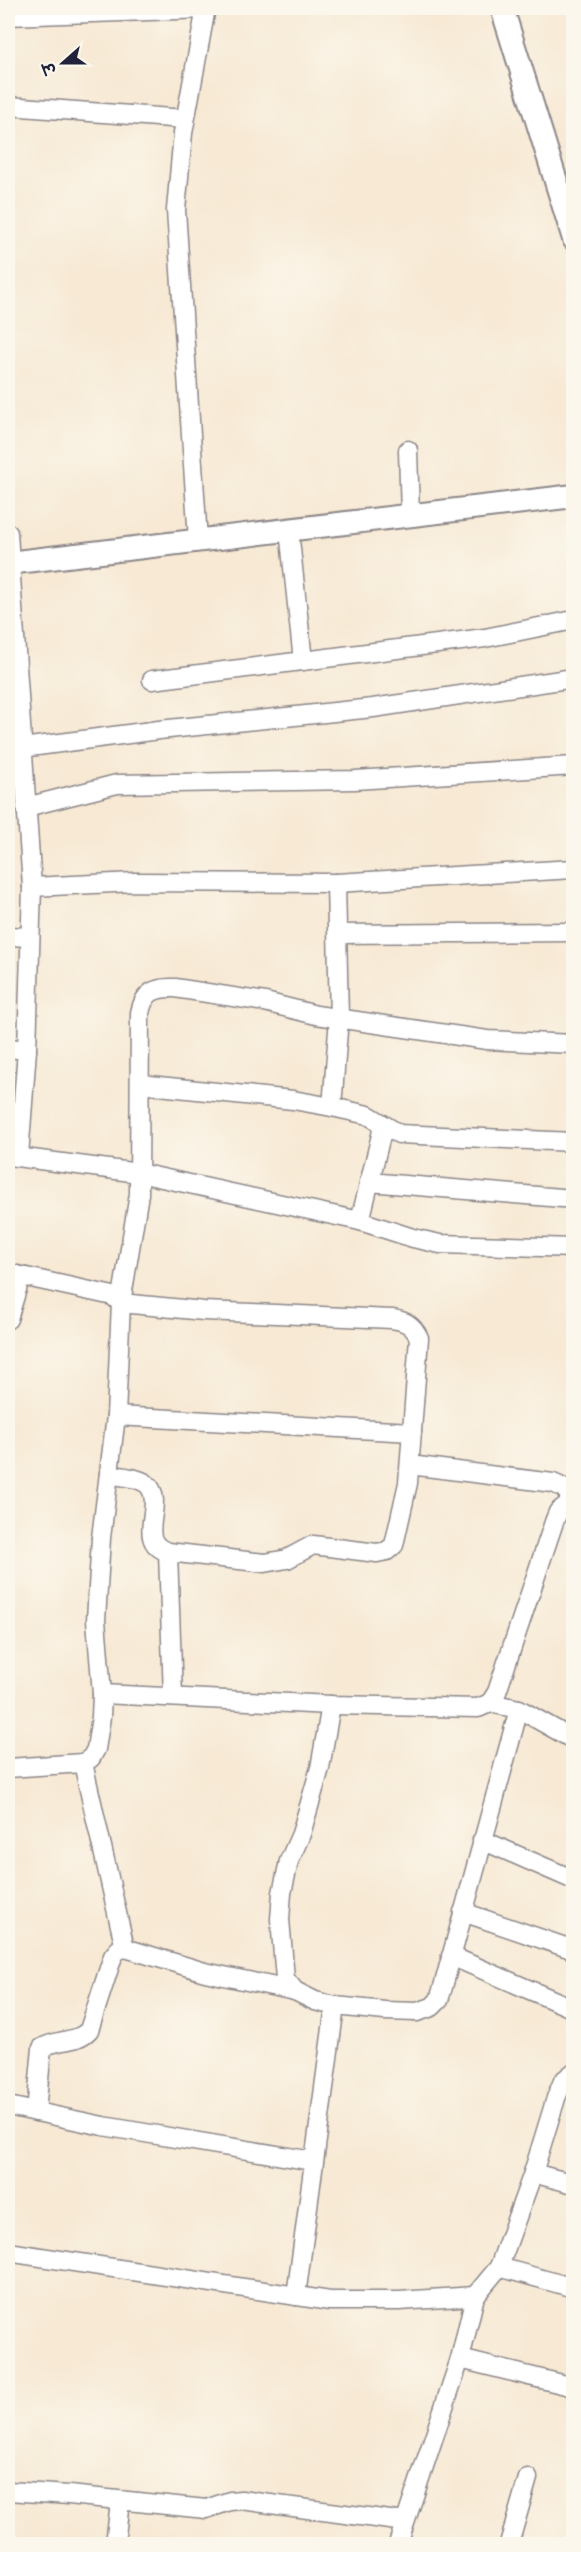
<svg xmlns="http://www.w3.org/2000/svg" width="581" height="2552" viewBox="0 0 581 2552" font-family="'Indie Flower','Playpen Sans Deva',sans-serif">
<rect width="100%" height="100%" fill="#fbf7ec"/>
<filter id="ink" filterUnits="userSpaceOnUse"><feTurbulence type="fractalNoise" baseFrequency=".0167" numOctaves="2"/><feDisplacementMap in="SourceGraphic" scale="12" xChannelSelector="R" yChannelSelector="G"/><feConvolveMatrix kernelMatrix="1 2 1 2 8 2 1 2 1" color-interpolation-filters="sRGB"/></filter>
<filter id="wash" filterUnits="userSpaceOnUse"><feTurbulence type="fractalNoise" baseFrequency=".008" numOctaves="4" result="noise"/><feDisplacementMap in="SourceGraphic" scale="24" xChannelSelector="R" yChannelSelector="G"/><feGaussianBlur stdDeviation="1.35" result="paint"/><feColorMatrix in="noise" values="0 0 0 0 0 0 0 0 0 0 0 0 0 0 0 0 0 1.4 0 .05"/><feComposite in="paint" operator="in"/></filter>
<g filter="url(#wash)">
<rect width="100%" height="100%" fill="#f7e9d4"/>
</g>
<g filter="url(#ink)">
<g fill="none" stroke-linecap="round" stroke-linejoin="round">
<defs>
<g id="minor">
<path d="M8,16L206,9"/>
<path d="M8,106L185,119"/>
<path d="M408,450L410,515"/>
<path d="M289,530L303,661"/>
<path d="M8,533L32,887L27,1050L19,1156"/>
<path d="M198,540L176,210L183,133L206,8"/>
<path d="M152,680L485,638L574,620"/>
<path d="M22,748L159,730L373,708L574,678"/>
<path d="M26,807L117,784L355,780L574,766"/>
<path d="M32,887L135,882L336,883L574,869"/>
<path d="M338,934L574,932"/>
<path d="M8,936L30,937"/>
<path d="M8,1048L27,1050"/>
<path d="M140,1084L293,1100L332,1107L368,1115L399,1134L574,1142"/>
<path d="M332,1107L339,1018L336,883"/>
<path d="M9,1156L139,1173L360,1221L413,1238L440,1244L574,1248"/>
<path d="M369,1182L574,1199"/>
<path d="M360,1221L383,1127"/>
<path d="M8,1273L113,1296L121,1303L204,1311L392,1319C406,1321 413,1325 419,1338L408,1483L394,1545L387,1551L377,1553L313,1545L287,1559L265,1563L168,1552C134,1541 165,1506 149,1486C141,1477 120,1477 109,1474"/>
<path d="M8,1319L21,1276"/>
<path d="M116,1416L412,1432"/>
<path d="M410,1465L553,1483L564,1488L572,1499"/>
<path d="M168,1552L173,1697"/>
<path d="M102,1694L331,1705L478,1708L490,1703L497,1692L554,1522L558,1512L574,1499"/>
<path d="M490,1703L519,1709L574,1740"/>
<path d="M331,1705L320,1768L301,1834L289,1861L282,1893L280,1919L285,1979L295,1991L315,2001L335,2006L385,2011L417,2012L432,2007L439,2000L443,1987L519,1709"/>
<path d="M83,1763L125,1948"/>
<path d="M8,1768L83,1763L91,1758L96,1749L101,1717L102,1694L96,1620L101,1538L116,1416L121,1303L139,1194L140,1013C144,992 155,987 175,988L265,1002L316,1015L487,1040L574,1044"/>
<path d="M482,1840L574,1880"/>
<path d="M463,1912L574,1950"/>
<path d="M451,1956L574,2009"/>
<path d="M8,2106L103,2126L313,2161"/>
<path d="M36,2112L42,2048C57,2038 76,2044 89,2030L113,1956L118,1950L125,1948L205,1972L295,1991"/>
<path d="M533,2173L574,2184"/>
<path d="M8,2252L330,2301H399L475,2296"/>
<path d="M499,2267L574,2288"/>
<path d="M296,2296L335,2006"/>
<path d="M460,2359L574,2387"/>
<path d="M8,2491L69,2495L206,2509L230,2501L241,2500L405,2522"/>
<path d="M115,2544L120,2502"/>
<path d="M398,2544L460,2359L475,2296L499,2267L533,2173L556,2098L563,2081L574,2072"/>
<path d="M509,2544L528,2478"/>
</g>
<g id="tertiary">
<path d="M502,8L574,239"/>
<path d="M8,563L574,496"/>
</g>
</defs>
<use href="#minor" stroke="#8c8688" stroke-width="21"/>
<use href="#tertiary" stroke="#8c8688" stroke-width="26"/>
<use href="#minor" stroke="#fff" stroke-width="18"/>
<use href="#tertiary" stroke="#fff" stroke-width="22"/>
</g>
</g>
<rect width="581" height="2552" fill="none" stroke="#fbf7ec" stroke-width="30"/>
<g transform="translate(63 63) rotate(249)" stroke="#fbf7ec" stroke-width="4.5" paint-order="stroke">
<path d="M0-4.5L10 22L0 15L-10 22Z" fill="#22223b"/>
<text y="-9" font-size="16" font-weight="bold" text-anchor="middle" fill="#22223b">उ</text>
</g>
</svg>
